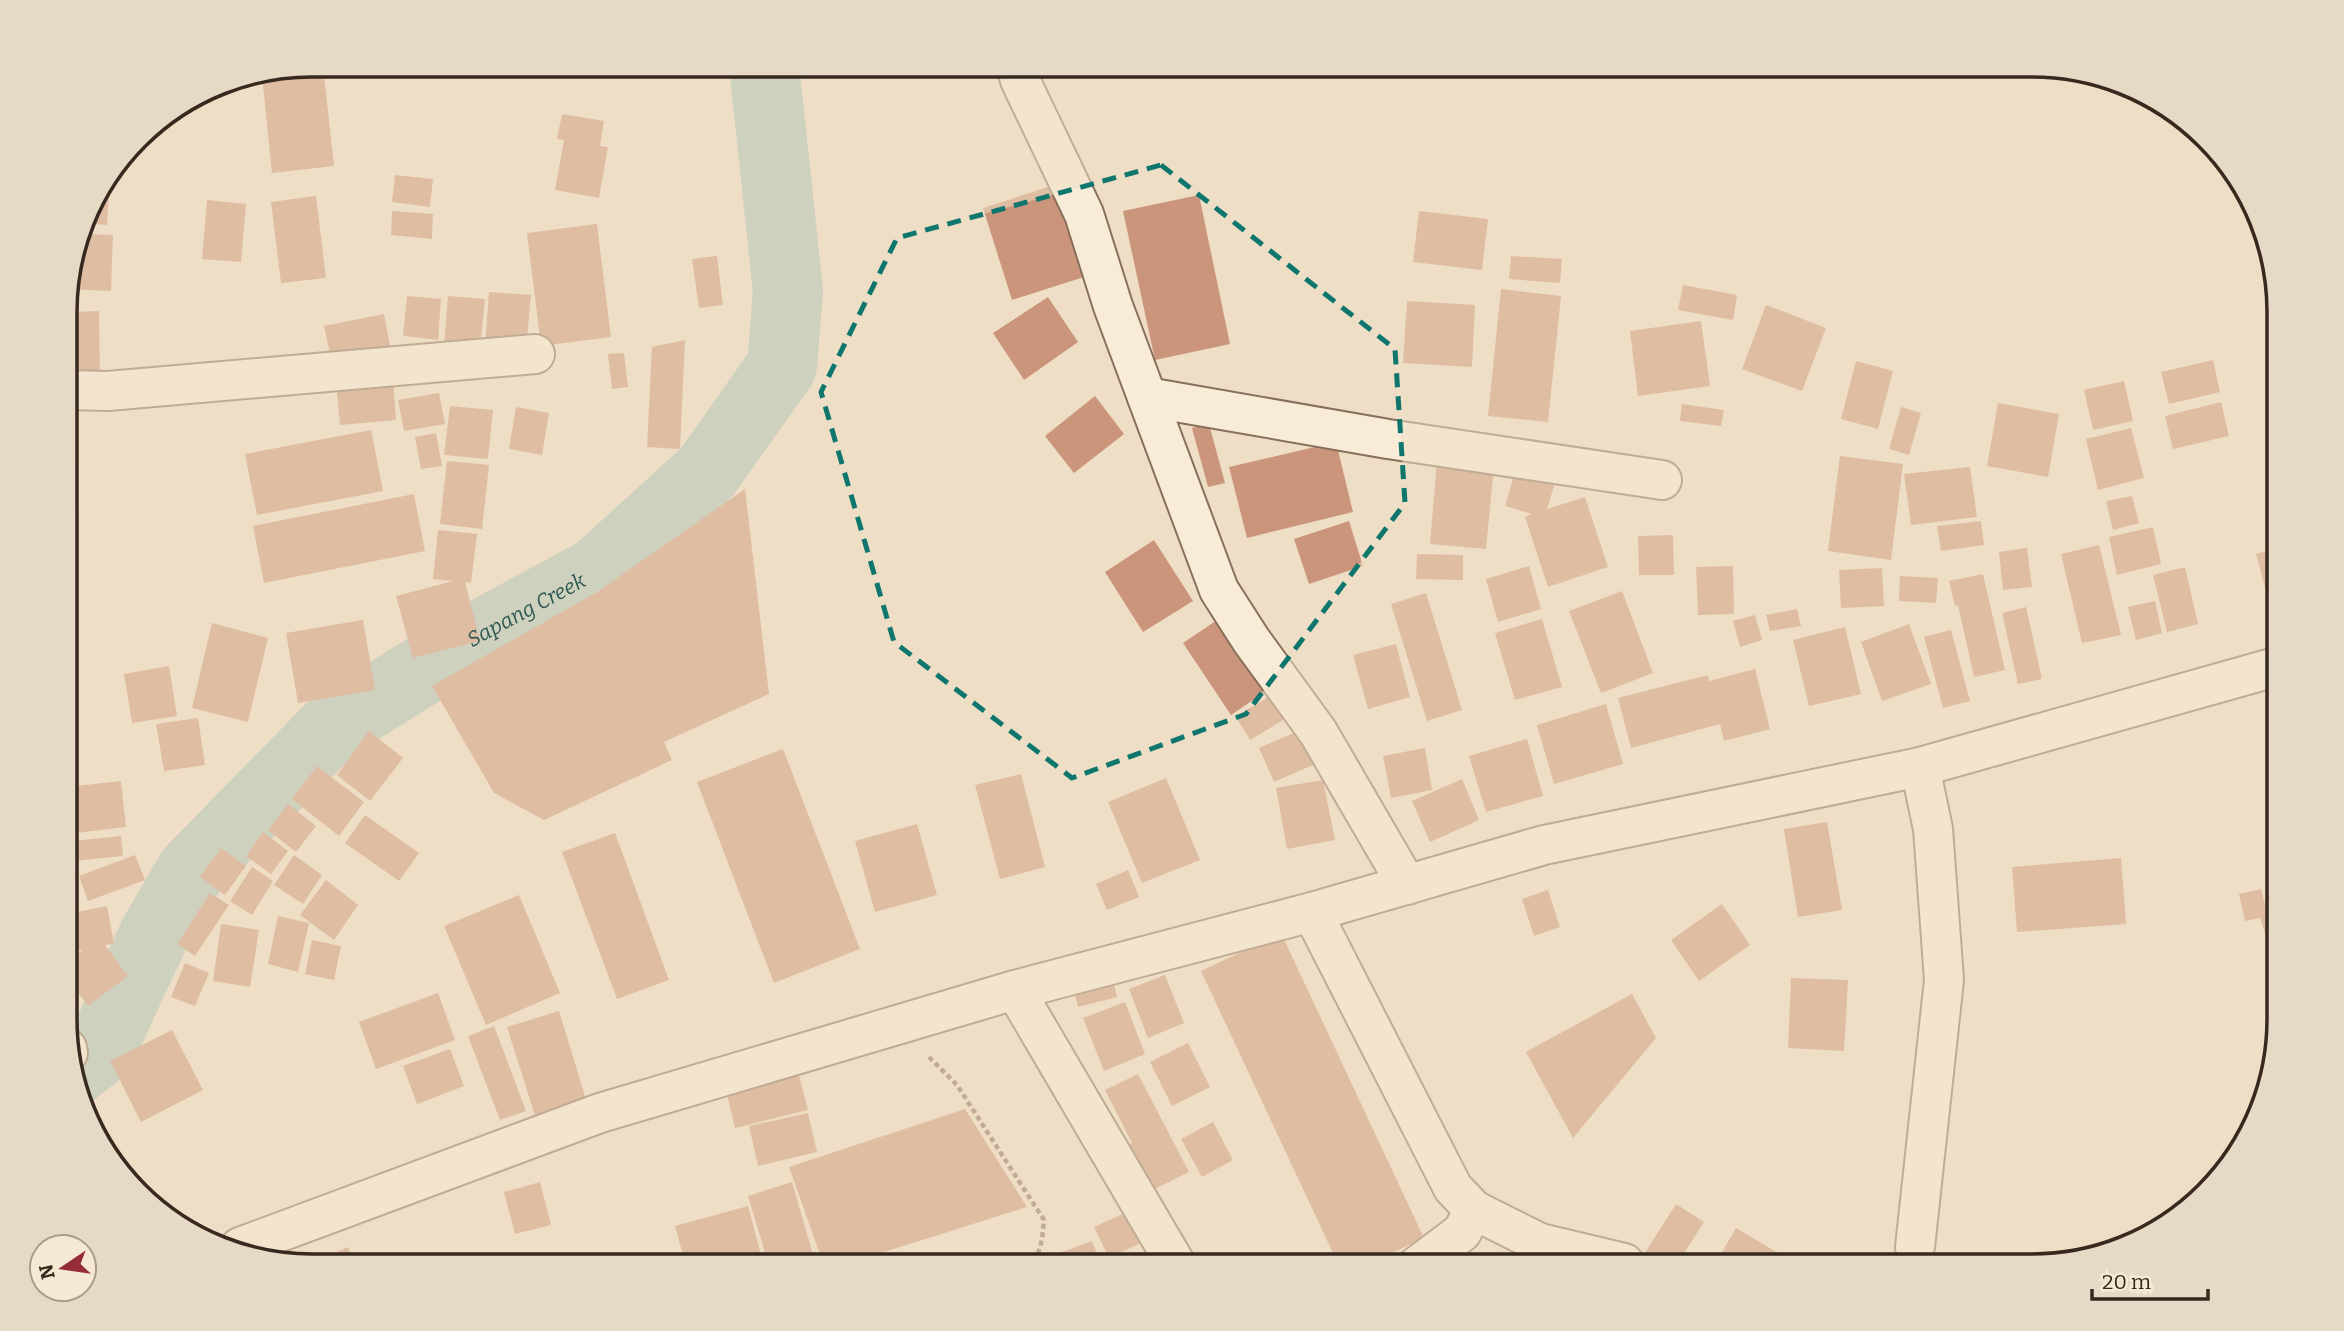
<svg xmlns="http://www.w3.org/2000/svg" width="2344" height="1331" viewBox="0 0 2344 1331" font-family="Bitter,serif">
<rect width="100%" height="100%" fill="#eedec5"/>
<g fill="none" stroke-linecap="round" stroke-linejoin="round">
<path stroke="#a6c1b7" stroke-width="70" id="s1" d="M74,1071L100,1051L154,935L191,871L332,727L473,639L597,572L707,472L782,366L788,291L764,65"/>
</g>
<g fill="#cb957b">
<path d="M312,65H323L334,166L272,173L262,75Z"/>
<path d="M562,114L604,121L600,146L608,147L599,198L555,190L564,140L557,139Z"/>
<path d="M395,175L433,179L430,207L392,202Z"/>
<path d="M110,177L107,225L84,223L90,203Z"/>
<path d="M1054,185L1084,277L1012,300L983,208Z"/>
<path d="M1199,195L1230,344L1155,360L1123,211Z"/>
<path d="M316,196L326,278L281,283L271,202Z"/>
<path d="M207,200L246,204L241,262L202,259Z"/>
<path d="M392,211L433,214L432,239L391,235Z"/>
<path d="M1419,211L1488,219L1482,270L1413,262Z"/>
<path d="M597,224L611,337L541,346L527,233Z"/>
<path d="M81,234L113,235L111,291L67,289V280Z"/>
<path d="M717,256L723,305L699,308L692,259Z"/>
<path d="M1511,256L1562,259L1560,283L1509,279Z"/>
<path d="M1683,285L1737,295L1733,320L1678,310Z"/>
<path d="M1501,289L1561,296L1548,422L1488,416Z"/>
<path d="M489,292L531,295L526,350L485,346Z"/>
<path d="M407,296L441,299L438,340L403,336Z"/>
<path d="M448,296L485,299L480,349L444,346Z"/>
<path d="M1048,297L1078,342L1024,380L993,333Z"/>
<path d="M1407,301L1475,305L1472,367L1403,363Z"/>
<path d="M1766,305L1826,328L1802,391L1742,369Z"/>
<path d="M99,311L100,379L67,380V312Z"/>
<path d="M384,314L391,351L332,363L324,326Z"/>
<path d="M1701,321L1710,386L1638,396L1630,331Z"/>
<path d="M685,340L680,449L647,447L652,347Z"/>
<path d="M624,353L628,387L612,389L608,354Z"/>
<path d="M2213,360L2220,392L2169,404L2161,372Z"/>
<path d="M1856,361L1893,371L1878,429L1841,419Z"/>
<path d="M393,377L396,420L340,425L336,381Z"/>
<path d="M2124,381L2133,421L2093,430L2084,390Z"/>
<path d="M439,393L445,424L404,431L398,400Z"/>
<path d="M1095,396L1124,434L1074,473L1045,436Z"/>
<path d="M2221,402L2229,436L2173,449L2165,416Z"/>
<path d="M1998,403L2059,414L2048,477L1987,466Z"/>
<path d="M1682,404L1724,410L1721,426L1680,421Z"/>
<path d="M450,406L493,410L488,459L444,455Z"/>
<path d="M516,407L549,413L542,455L509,449Z"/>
<path d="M1901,407L1921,413L1909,455L1889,449Z"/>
<path d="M1209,424L1225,483L1208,487L1192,428Z"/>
<path d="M2131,428L2144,478L2098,490L2086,439Z"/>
<path d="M371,430L383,491L257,515L245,454Z"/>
<path d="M436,433L442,466L421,469L415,437Z"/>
<path d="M1336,442L1353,512L1247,538L1229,467Z"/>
<path d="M1840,456L1903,464L1891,560L1828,551Z"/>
<path d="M447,461L489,465L482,529L440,524Z"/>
<path d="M1437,462L1494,467L1486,549L1430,544Z"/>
<path d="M1970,467L1977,517L1911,525L1904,474Z"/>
<path d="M1516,468L1556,480L1547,509L1585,497L1608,567L1548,587L1525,517L1532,514L1505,506Z"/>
<path d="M745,489L769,694L664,742L672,760L544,820L494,793L432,686L597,592Z"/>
<path d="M414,494L425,551L264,583L253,526Z"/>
<path d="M2132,496L2139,523L2113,530L2106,501Z"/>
<path d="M1349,521L1363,566L1309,584L1294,539Z"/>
<path d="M1981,521L1984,545L1941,551L1937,526Z"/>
<path d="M2153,527L2161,564L2117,575L2109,537Z"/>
<path d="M438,530L477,534L471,583L465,582L480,641L413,658L396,596L453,581L433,579Z"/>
<path d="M1673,535L1674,575H1639L1638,536Z"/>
<path d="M1154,540L1193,601L1143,632L1105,572Z"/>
<path d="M2099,545L2121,635L2082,643L2061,554Z"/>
<path d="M2279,547V607L2271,609L2256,554Z"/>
<path d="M2027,548L2032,587L2003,590L1999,552Z"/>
<path d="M1417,554L1463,555V580L1416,579Z"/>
<path d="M1529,566L1541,609L1498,622L1486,579Z"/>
<path d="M1733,566L1734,614L1698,615L1696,567Z"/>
<path d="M2185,567L2198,624L2167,632L2153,575Z"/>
<path d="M1882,568L1884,606L1841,608L1839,570Z"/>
<path d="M1983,574L2005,670L1974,677L1958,605L1955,606L1949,581Z"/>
<path d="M1900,576L1938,578L1936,603L1899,601Z"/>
<path d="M1622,591L1653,673L1601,693L1569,611Z"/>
<path d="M1426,593L1462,710L1427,721L1391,604Z"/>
<path d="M2155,601L2162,633L2136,640L2128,607Z"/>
<path d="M2026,607L2042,679L2018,684L2002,613Z"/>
<path d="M1797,609L1801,626L1770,631L1766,615Z"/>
<path d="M1226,614L1274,686L1231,715L1183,643Z"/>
<path d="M1755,615L1762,640L1740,647L1733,621Z"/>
<path d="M1542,619L1562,687L1515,700L1495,633Z"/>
<path d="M363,620L375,690L298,703L286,633Z"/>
<path d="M212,623L268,638L248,722L192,708Z"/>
<path d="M1909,624L1931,684L1882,701L1861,642Z"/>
<path d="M1845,627L1861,694L1809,706L1793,640Z"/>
<path d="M1951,630L1970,701L1943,708L1924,637Z"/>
<path d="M1396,644L1410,697L1368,709L1353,655Z"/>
<path d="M169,666L177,716L132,723L124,674Z"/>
<path d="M1755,669L1770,729L1724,741L1720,724L1631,748L1618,698L1708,675L1709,681Z"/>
<path d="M1279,690L1293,714L1250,740L1236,717Z"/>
<path d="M1606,704L1623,764L1554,784L1537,725Z"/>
<path d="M198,718L205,765L164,771L156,724Z"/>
<path d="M1300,730L1315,764L1274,782L1259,748Z"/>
<path d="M369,731L403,758L370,801L337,775Z"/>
<path d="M1527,739L1543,796L1486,812L1469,756Z"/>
<path d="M1425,748L1432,790L1391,798L1383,756Z"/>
<path d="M783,749L860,949L774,983L697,782Z"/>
<path d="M317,766L364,802L339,836L292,799Z"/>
<path d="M1021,774L1045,867L1000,879L975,785Z"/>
<path d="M1166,778L1200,860L1142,883L1108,802Z"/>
<path d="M1462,779L1479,820L1430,842L1412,801Z"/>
<path d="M1323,780L1335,840L1287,849L1276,788Z"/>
<path d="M121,781L126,827L67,834V787Z"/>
<path d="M288,804L316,826L296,852L268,830Z"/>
<path d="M365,815L419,853L399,881L345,843Z"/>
<path d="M1827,822L1842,910L1798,917L1784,829Z"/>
<path d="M917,824L937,895L875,912L855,841Z"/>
<path d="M263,832L288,851L271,874L246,856Z"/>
<path d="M615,833L669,980L617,999L562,852Z"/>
<path d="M121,836L123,856L74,861L72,841Z"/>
<path d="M221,848L246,866L225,895L200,877Z"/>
<path d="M135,855L145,880L88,901L79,876Z"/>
<path d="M294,855L322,875L303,904L274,885Z"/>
<path d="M2121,858L2126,924L2017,932L2012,867Z"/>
<path d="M252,867L273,881L252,915L230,901Z"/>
<path d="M2279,868V907L2274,908L2267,870Z"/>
<path d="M1128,870L1139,897L1107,910L1096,884Z"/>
<path d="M326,880L358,905L334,940L300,915Z"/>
<path d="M2261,889L2268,916L2279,913V945L2270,948L2260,918L2245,921L2239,894Z"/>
<path d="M1548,890L1560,927L1534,936L1522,899Z"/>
<path d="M210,893L229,905L195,956L177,944Z"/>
<path d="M519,895L560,993L486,1025L444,926Z"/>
<path d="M1722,904L1750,945L1699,981L1671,940Z"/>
<path d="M107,906L114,944L105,945L128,976L88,1006L67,977V962L83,950L67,953V914Z"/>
<path d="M278,916L309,923L298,972L268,964Z"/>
<path d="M221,924L259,930L250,987L213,981Z"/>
<path d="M1281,933L1424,1238L1364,1266H1339L1201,971Z"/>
<path d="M312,940L341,946L334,980L305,974Z"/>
<path d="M185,963L209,973L195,1006L171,997Z"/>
<path d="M1165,975L1184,1023L1148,1038L1129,989Z"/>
<path d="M1791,978L1848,980L1844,1051L1788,1048Z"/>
<path d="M1113,980L1117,997L1078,1007L1074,989Z"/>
<path d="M438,993L455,1040L376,1069L359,1022Z"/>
<path d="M1632,994L1656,1038L1573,1138L1526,1052Z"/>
<path d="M1125,1002L1145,1054L1104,1071L1083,1018Z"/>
<path d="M559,1011L588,1106L537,1122L507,1027Z"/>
<path d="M494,1026L526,1111L500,1120L468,1036Z"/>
<path d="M172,1030L203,1090L141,1122L110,1061Z"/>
<path d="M1188,1043L1210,1087L1172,1106L1150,1062Z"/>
<path d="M450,1049L464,1086L417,1104L403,1066Z"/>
<path d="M795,1060L808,1110L735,1128L723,1077Z"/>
<path d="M1138,1074L1189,1172L1141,1196L1117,1150L1132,1143L1105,1090Z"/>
<path d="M965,1109L1027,1207L840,1266H824L789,1167Z"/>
<path d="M808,1113L817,1152L758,1166L749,1126Z"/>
<path d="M1213,1122L1233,1160L1202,1177L1181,1139Z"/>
<path d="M540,1182L551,1225L515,1234L504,1192Z"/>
<path d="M792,1182L816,1265L769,1266L748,1196Z"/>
<path d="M1676,1204L1704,1222L1676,1266H1652L1641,1259Z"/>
<path d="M748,1206L764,1266H686L675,1226Z"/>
<path d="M1129,1211L1143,1242L1109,1258L1094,1227Z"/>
<path d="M1736,1228L1790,1260L1787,1266H1714Z"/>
<path d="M1092,1241L1102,1266H1030L1029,1264Z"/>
<path d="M348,1247L356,1266L308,1265Z"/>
<path d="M421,1253L425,1266H397L395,1255Z"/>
</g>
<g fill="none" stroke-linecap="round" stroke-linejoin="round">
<defs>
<g id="minor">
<path d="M1016,65L1020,80L1084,214L1113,306L1219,590L1251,640L1318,732L1407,885"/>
<path d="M67,390L108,391L535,354"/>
<path d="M1147,397L1388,439L1662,480"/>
<path d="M1312,912L1453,1188L1474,1210L1540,1243L1624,1263"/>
<path d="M1015,990L1177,1266"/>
<path d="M67,1048L68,1053"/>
<path d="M240,1247L600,1113L1015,990L1312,912L1544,845L1920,767L2279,666"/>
<path d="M1915,1247L1944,980L1933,829L1920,767"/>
<path d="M1417,1266L1462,1232L1474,1210"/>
</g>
</defs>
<use href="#minor" stroke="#886f5b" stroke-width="42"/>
<path stroke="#886f5b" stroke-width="4.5" stroke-dasharray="5 3.5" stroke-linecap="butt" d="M929,1057L957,1085L1044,1220L1042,1240L1034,1266"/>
<use href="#minor" stroke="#f8ecd8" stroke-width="38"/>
</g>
<path d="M0 0H2344V1331H0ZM1161,165L1395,349L1405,503L1246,714L1072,778L894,642L821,392L897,238Z" fill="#eedec5" fill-opacity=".55" fill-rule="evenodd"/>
<path fill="none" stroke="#0f766e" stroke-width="5" stroke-dasharray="14 9" stroke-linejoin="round" d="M1161,165L1395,349L1405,503L1246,714L1072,778L894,642L821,392L897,238Z"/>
<g text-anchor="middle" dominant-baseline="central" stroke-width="5" stroke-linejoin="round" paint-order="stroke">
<g font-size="21" font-style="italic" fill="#2e5852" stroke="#f5e9d4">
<text stroke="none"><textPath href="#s1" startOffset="663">Sapang Creek</textPath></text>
</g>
</g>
<path d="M0 0H2344V1331H0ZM312 77H2032A235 235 0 0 1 2267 312V1019A235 235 0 0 1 2032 1254H312A235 235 0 0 1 77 1019V312A235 235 0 0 1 312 77Z" fill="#e6dac6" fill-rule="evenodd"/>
<path fill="none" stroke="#38291f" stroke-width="3.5" d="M312 77H2032A235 235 0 0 1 2267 312V1019A235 235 0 0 1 2032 1254H312A235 235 0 0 1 77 1019V312A235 235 0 0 1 312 77Z"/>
<g transform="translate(63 1268) rotate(257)"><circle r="33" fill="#f5e9d4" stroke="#a99c8c" stroke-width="2"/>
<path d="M0-5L12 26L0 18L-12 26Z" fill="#962c36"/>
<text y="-10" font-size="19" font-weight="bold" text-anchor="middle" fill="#38291f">N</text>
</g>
<path d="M2092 1289v10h116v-10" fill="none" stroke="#38291f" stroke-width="3.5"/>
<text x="2102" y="1289" font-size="21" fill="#38291f" stroke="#f5e9d4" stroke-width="5" paint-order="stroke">20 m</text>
</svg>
